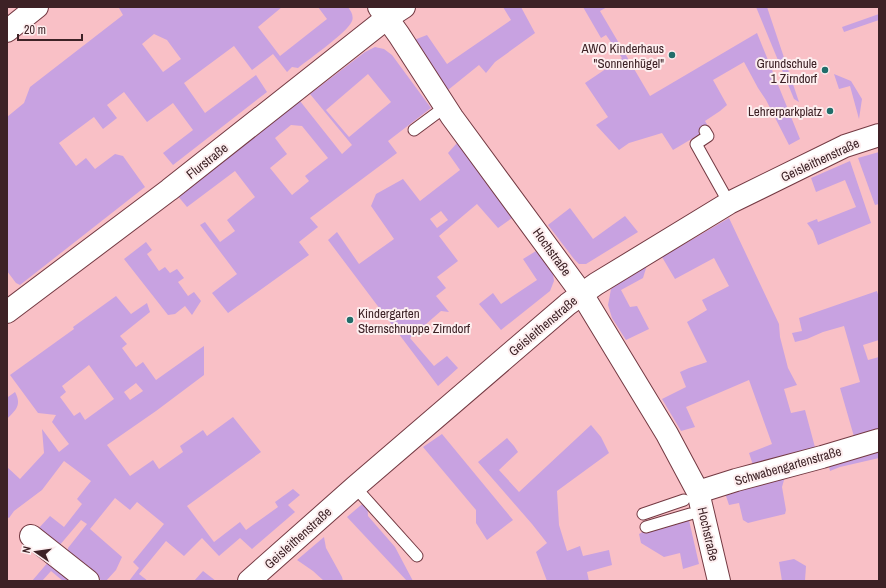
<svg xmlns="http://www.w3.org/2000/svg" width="886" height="588" viewBox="0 0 886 588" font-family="'Archivo Narrow',sans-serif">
<rect width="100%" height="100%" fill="#f9c0c6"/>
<g fill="#c8a2e1" fill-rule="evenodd">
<path d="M121,7H282L258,27L280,56L327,19L318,7H348C351,11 354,16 352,21C348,32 309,59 298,68L292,67L287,72L273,54L252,70L234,46L184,83L205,113L256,75L267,92L173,165L163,153L193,130L173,103L147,122L124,92L107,105L117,118L103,129L94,117L59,143L76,166L86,158L95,169L115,154L123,156L145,187L20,285L16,283L7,271V117L24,103L30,87L123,15L119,8ZM154,34L167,40L181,59L163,72L142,44Z"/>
<path d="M503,7H521L535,33L495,62L486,73L479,65L448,90L414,40L427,35L447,64L511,20Z"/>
<path d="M583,7H607L600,11L650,96L757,33L800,139L789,145L766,100L758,88L744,62L713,80L727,105L720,111L705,121L709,128L705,131L673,150L662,133L629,143L619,150L596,125L608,117L585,83L622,58L606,35L601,38Z"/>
<path d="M756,7H767L799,102L794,99Z"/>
<path d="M879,14V20L844,32L842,27Z"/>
<path d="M375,47L384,49L392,55L431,108L388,141L397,153L310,218L318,227L299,242L309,255L228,313L212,293L237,274L200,225L205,222L220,242L235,231L227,220L255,197L235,171L187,207L177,195L300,101L342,154L352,145L310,94L365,52ZM368,74L391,102L349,137L326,110ZM291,125L302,126L328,158L305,176L309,181L292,195L270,168L287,154L275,138Z"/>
<path d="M834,74L851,81L862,99L859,119L850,86L839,89Z"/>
<path d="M457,143L512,218L498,228L477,204L439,236L458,261L437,277L446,288L436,296L449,312L441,311L410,338L434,366L447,356L458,368L438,386L328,240L337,232L359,264L394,239L371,206L376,194L403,179L420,201L460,170L448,153ZM441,211L448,220L437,228L430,219Z"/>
<path d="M879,152V204L875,205L858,158Z"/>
<path d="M850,161L871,223L818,245L813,231L807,223L817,219L818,222L856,207L845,180L816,192L811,178Z"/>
<path d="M570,208L593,239L625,216L638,232L586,264H579L574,259L548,225Z"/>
<path d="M729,218L779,324L780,337L788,368L797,385L784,389L791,413L805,410L816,451L754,468L749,453L772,444L749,380L686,407L695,427L681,431L662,399L686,387L680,372L689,368L707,362L687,322L707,310L702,300L729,286L714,258L675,279L662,257Z"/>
<path d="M146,242L152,250L147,254L159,271L165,267L170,273L177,269L184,278L178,282L188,296L194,292L201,301L192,315L185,306L175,314L168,315L124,259Z"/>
<path d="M536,251L553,273L554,281L550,291L501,330L479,304L493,293L501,304L537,280L523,259Z"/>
<path d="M647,265L643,278L621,290L630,307L637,306L649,329L626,340L612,318L608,305L611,289L620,282Z"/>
<path d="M877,291L879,298V340L863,345L868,360L879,357V433L855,440L840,388L860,382L844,326L823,332L807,339L795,342L792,333L802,331L799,318Z"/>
<path d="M116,296L131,314L147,303L150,312L120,336L127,344L122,348L136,367L143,362L156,380L204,346V375L156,411L107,445L130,476L153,460L159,469L183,452L180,446L203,430L207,436L233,417L261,452L187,506L214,542L240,522L246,530L278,507L275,502L293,489L300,495L288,505L295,512L252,549L240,538L219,556L202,538L184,556L166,541L139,574L148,581H129L139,568L133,562L164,524L137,502L130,510L115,498L90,529L122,557L116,570L106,581H102L68,553V548L87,524L81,520L59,546L38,529L50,516L64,527L82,504L77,499L91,481L64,461L42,490L14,511L9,518L7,517V467L20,479L44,453L42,429L59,452L69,444L52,422L56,415L38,413L10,375L74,329L73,327ZM89,365L114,399L85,420L80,412L74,416L60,397L66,392L62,386ZM136,383L143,391L130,400L124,392Z"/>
<path d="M15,392C22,405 16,410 7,419V396L8,397Z"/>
<path d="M591,425L601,437L609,453L557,491L559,525L567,551L580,546L583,556L609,550L612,565L587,572L589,581H547L536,552L547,543L532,524L478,462L507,438L514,446L518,452L499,470L519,492Z"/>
<path d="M442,434L513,520L487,540L476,523V510L423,447Z"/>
<path d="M879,447V458L840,467L830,471L828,462Z"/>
<path d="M786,473L782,487L786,510L785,514L748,523L743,520L739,503L729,505L725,493Z"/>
<path d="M367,500L368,516L395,547L413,581H407L347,517Z"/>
<path d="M688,516L699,564L683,569L680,553L664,557L641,543L639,534L656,524Z"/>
<path d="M324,537L326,548L342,577L343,581H324L313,571L297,560Z"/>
<path d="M794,559L806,566L805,581H782L779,562Z"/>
<path d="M49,561L70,578L68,581H63L51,571L42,581H32Z"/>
<path d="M203,571L216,581H194Z"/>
</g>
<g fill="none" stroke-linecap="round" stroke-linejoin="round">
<defs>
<g id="service">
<path d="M414,130L445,107"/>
<path d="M705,131L708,136L696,144L729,203"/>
<path d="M355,487L417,556"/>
<path d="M643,514L684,500"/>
<path d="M646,527L690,514"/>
</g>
<g id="minor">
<path d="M379,7L399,35L452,117L582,294L667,434L698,492L719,581"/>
<path d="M7,31L37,7"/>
<path d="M7,312L169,190L387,18L404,7"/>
<path d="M698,492L736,480L822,457L879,440"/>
<path d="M31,536L88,581"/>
<path d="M249,581L355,487L568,304L596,284L729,203L845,146L879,135"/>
</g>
</defs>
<use href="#service" stroke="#733942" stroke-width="13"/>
<use href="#minor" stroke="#733942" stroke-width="24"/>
<use href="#service" stroke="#fff" stroke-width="11"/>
<use href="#minor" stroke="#fff" stroke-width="22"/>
</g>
<g fill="#216d6a" stroke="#fdeeef" stroke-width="1.5">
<circle cx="672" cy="55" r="4"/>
<circle cx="825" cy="70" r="4"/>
<circle cx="830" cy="111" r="4"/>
<circle cx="350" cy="320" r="4"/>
</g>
<g text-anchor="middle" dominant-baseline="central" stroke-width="4" stroke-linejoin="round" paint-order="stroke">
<g font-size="13" fill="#3d2226" stroke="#fdeeef" text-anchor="end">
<text x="664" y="48">AWO Kinderhaus<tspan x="664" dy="15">"Sonnenhügel"</tspan></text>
<text x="817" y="63">Grundschule<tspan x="817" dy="15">1 Zirndorf</tspan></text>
<text x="822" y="111">Lehrerparkplatz</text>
<text x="358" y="313" text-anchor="start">Kindergarten<tspan x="358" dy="15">Sternschnuppe Zirndorf</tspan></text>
</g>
<g font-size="13" fill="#3d2226" stroke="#fdeeef">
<text transform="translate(820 160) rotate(-25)">Geisleithenstraße</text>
<text transform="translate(207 161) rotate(-38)">Flurstraße</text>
<text transform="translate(552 252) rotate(54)">Hochstraße</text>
<text transform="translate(543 326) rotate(-40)">Geisleithenstraße</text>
<text transform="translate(788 466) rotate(-16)">Schwabengartenstraße</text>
<text transform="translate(708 534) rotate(77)">Hochstraße</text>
<text transform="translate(298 538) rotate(-42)">Geisleithenstraße</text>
</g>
</g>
<rect width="886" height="588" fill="none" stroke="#3d2226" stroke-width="16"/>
<g transform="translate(36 552) rotate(283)" stroke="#fdeeef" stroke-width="3" paint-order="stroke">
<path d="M0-3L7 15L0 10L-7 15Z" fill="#3d2226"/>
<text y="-6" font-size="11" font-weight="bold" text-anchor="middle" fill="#3d2226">N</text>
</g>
<path d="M18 34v6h64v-6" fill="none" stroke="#3d2226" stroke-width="2"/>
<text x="24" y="34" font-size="12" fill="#3d2226" stroke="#fdeeef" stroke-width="3" paint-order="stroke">20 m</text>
</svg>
